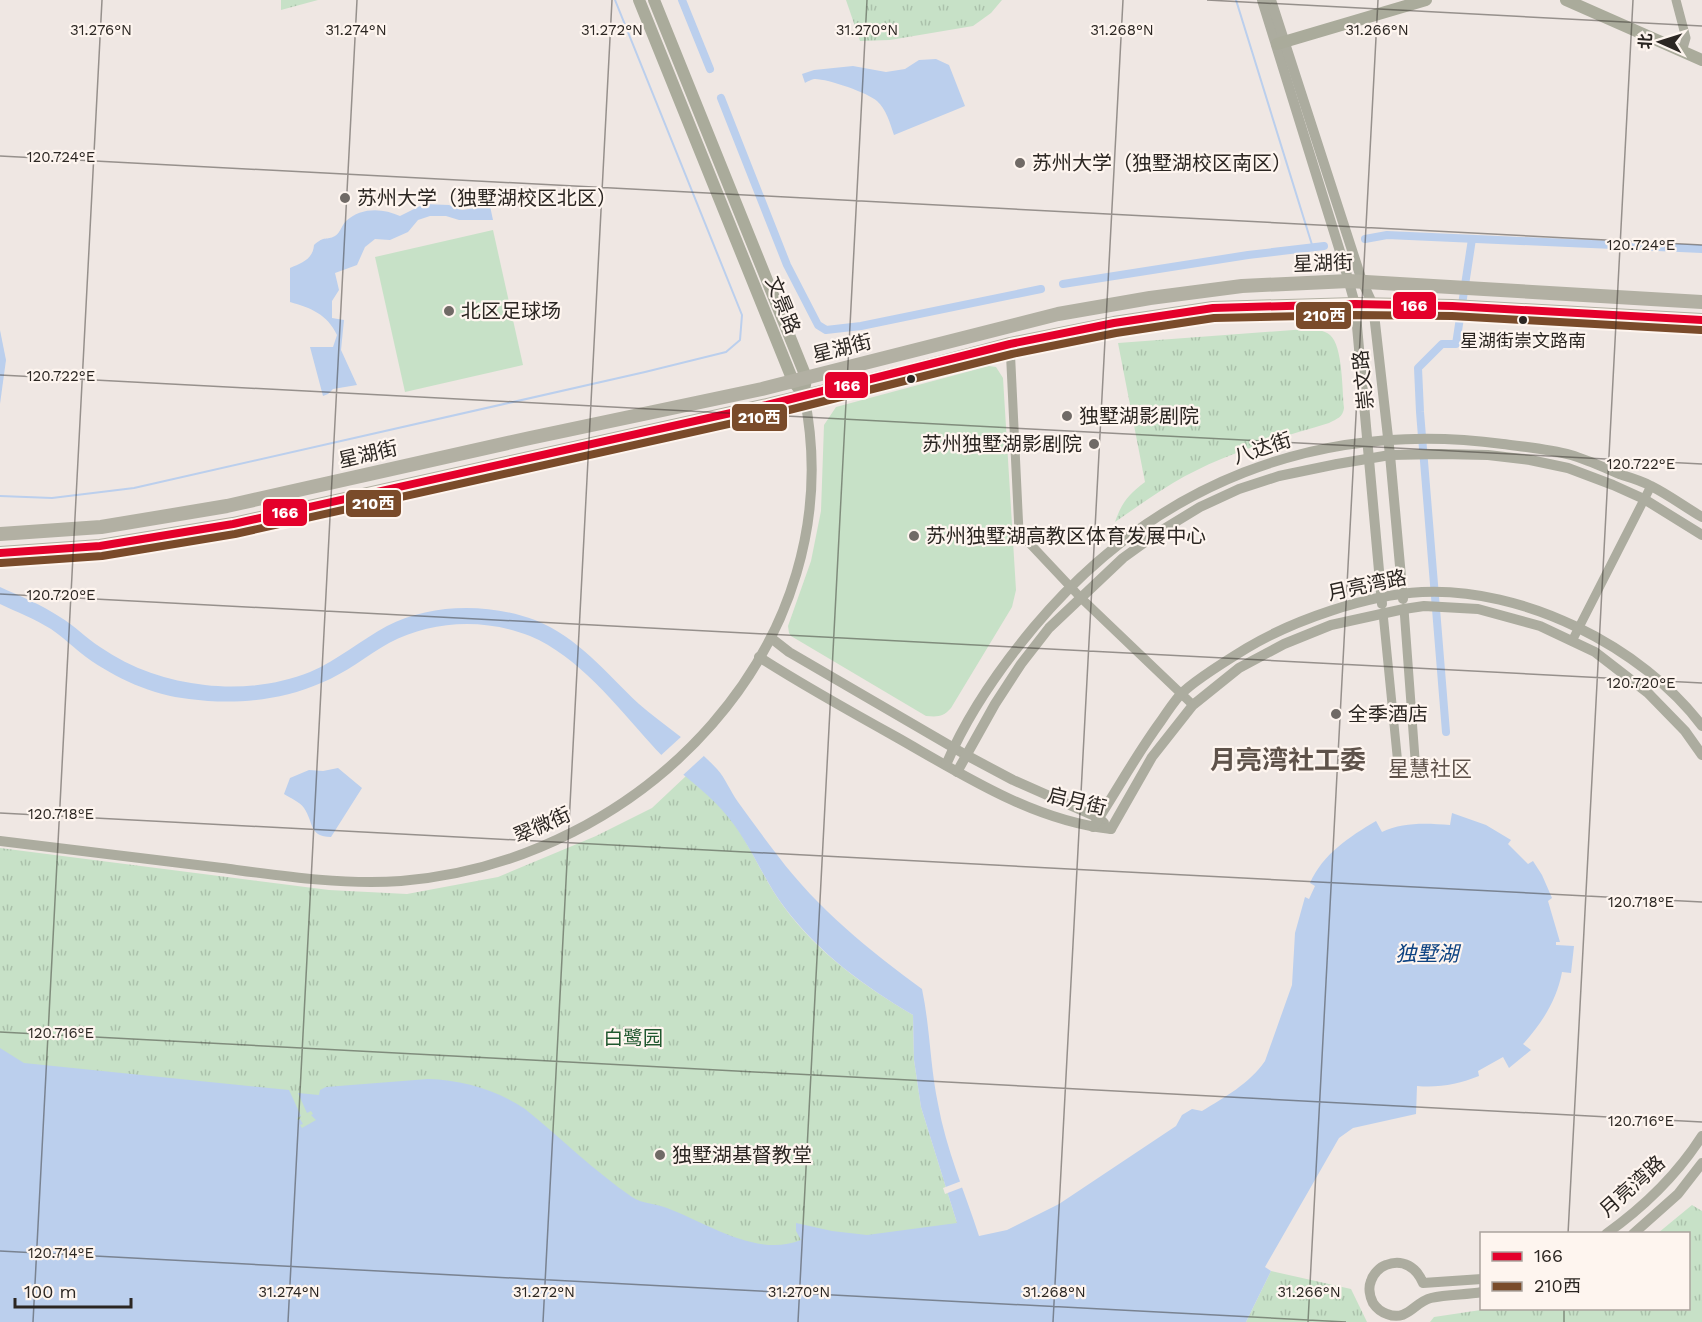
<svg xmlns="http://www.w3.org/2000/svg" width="1702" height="1322" viewBox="0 0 1702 1322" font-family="'Work Sans','Noto Sans SC',sans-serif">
<defs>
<pattern id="grass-tufts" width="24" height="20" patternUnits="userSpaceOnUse" patternTransform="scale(1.5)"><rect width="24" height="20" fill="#c7e1c7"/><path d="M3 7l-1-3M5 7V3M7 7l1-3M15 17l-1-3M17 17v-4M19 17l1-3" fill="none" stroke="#abc1ab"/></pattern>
</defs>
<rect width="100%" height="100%" fill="#efe7e3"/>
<g fill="url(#grass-tufts)">
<path d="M281,0H318L281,10Z"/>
<path d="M846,0H1002L991,13L973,26L890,40L860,41Z"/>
<path d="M1307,329C1315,329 1324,330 1330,335C1343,346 1342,390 1344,408C1343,417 1337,419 1329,423C1276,439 1221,454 1173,483C1153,495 1134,509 1115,522C1122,502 1128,495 1145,482L1118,343Z"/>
<path d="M686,776C702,789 717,802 729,817C751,845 763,879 784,907C819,954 864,986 913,1015L914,1060L921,1107L957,1223L843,1286L0,1128V848L329,890L407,894L498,877L596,836L652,808Z"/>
<path d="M1692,1205L1702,1211V1322H1430L1434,1317L1494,1308H1688V1234L1658,1233Z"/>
<path d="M1271,1271L1351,1289L1367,1322H1246Z"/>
</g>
<g fill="#c7e1c7">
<path d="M493,230L523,365L405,392L375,257Z"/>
<path d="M989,366L996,367L1003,378L1016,590L1012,607L951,708C943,717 938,717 926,716L791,636L789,633L788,626L811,561L821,511L824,425L836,407Z"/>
</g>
<g fill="#bbcfed">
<path d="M936,59L949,65L965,106L894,135C890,123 886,109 877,101C869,93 825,78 814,79C813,79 806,82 805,83L802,74L814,70L853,66L886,72L905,69L919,60Z"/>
<path d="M424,204L449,205L462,210L490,206L493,220H459L446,216H430L418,220L408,232L390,240L375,239L365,247L357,265L335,273L339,290L332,301V318L344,320L341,350L357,385L333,389L328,394L323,396L310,347H333L337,335C327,314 311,308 290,302V268C302,263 313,259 314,245C325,235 326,241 335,236C341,232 341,226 346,221C361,207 383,208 400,216Z"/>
<path d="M0,330L6,360L0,404Z"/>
<path d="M0,587C20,596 42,605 60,617C75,626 86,638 100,647C132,669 168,681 205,685C240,689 278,685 310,672C338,660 361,640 387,626C431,603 489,603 535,620C578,637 606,673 639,704C664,726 694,744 717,769C726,779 730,791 738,802C751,820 764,838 778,856C817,908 870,951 922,989C930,1027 930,1065 938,1104C946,1149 965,1193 979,1236L1007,1230L1059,1204L1176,1126L1182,1115L1192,1109L1202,1111C1225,1097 1249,1084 1265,1061L1292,985L1295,933L1305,897L1309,899L1315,886L1310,883C1323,854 1349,837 1376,821L1382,832C1403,822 1426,823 1450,825L1452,813L1486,825L1511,840L1508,844L1528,864L1533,861L1542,875L1552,898L1548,901L1560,942H1556V945L1574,946L1571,973L1562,972C1557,1000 1542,1023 1523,1044L1531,1050L1509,1068L1503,1057L1478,1071L1479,1076C1459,1084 1439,1088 1417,1086L1416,1114L1353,1128L1339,1138L1265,1267L1271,1271L1246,1322H0V1048L24,1063L289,1090L301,1116L297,1118L298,1120L300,1119L303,1124L300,1125L302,1128L316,1120L311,1115L313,1114L311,1111L307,1113L298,1093L319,1095L320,1090L326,1087L428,1079C462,1080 497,1090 525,1109C561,1138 594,1171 632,1197C642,1204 655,1203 667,1208C707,1223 757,1258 801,1240L796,1231V1223L832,1231L867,1235L957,1223L921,1107L914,1060L913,1015C864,986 820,954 785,908C763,879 751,845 728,817C706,789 674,771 651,744C617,706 578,656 530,636C485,618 432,620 389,643C366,656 346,673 321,683C280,701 233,705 189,699C152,695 115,678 86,657C74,648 63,637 51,629C35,619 17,612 0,604Z"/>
<path d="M338,768L362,788L331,837C309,837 314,823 304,808C300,802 290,798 284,794L290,778L309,770L323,771Z"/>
</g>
<g fill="#efe7e3">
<path d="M682,736L706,754L682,776L659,757Z"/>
<path d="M964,1180L966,1186L945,1194L943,1188Z"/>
</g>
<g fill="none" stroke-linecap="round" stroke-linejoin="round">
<g stroke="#bbcfed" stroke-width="2">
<path d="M1236,0L1313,248"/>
<path d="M0,496L52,498L134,488L645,372L726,352L740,340L742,315L615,0"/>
</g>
<g stroke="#bbcfed" stroke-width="8">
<path d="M682,0L710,69"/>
<path d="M721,98L787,265L818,325L826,330L861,326L1041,289"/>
<path d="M1365,239L1387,235L1702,249"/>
<path d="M1063,284L1248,255L1324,246"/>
<path d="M1446,732L1420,412L1418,368L1442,344H1456L1472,239"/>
</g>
<g stroke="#acac9f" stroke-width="9">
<path d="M1676,0L1686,38L1682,52"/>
<path d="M1010,344L1019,532L1081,598L1193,705"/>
<path d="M1404,609L1416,772"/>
<path d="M1383,613L1399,775"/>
<path d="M1572,641L1651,486"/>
</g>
<g stroke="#acac9f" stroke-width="10">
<path d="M1262,0L1343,261L1355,304L1382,604"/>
<path d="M1271,0L1362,281L1373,305L1390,455L1403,599"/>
<path d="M771,638L789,652L966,755L1013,780L1099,818L1104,823"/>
<path d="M759,657C804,686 851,712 898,738C963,775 1034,821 1111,829"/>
<path d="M946,765C967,715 999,669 1034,627C1154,484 1317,419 1503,444C1526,447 1549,449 1571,455C1588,460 1605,468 1622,475C1632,478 1642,481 1651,486C1669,495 1685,507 1702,517"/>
<path d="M957,772L995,704L1021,664L1049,628L1123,558L1159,532L1200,507L1239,489L1279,476L1337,464L1390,455L1441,454L1488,455L1530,460L1568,468L1613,485L1644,499L1702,535"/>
<path d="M1093,827C1116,792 1136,755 1161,721C1167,712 1173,703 1180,695C1193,681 1229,659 1247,648C1294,620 1366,595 1422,592C1522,587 1642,646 1702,726"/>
<path d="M1111,829L1152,757L1193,705L1239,668L1284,644L1331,625L1404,609L1424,606L1478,609L1540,626L1595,652L1648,693L1685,731L1702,755"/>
<path d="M0,841C74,850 148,859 222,868C282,876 341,885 401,881C642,862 855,644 804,395"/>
<path d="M1606,1234C1644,1207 1677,1175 1702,1136"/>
<path d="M1633,1234L1678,1194L1702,1163"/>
<path d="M1482,1279L1423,1283C1417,1268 1403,1258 1386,1265C1380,1267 1373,1274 1371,1281C1368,1288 1370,1297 1373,1303C1377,1309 1381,1312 1387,1314C1408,1322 1414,1302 1431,1298C1448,1294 1465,1295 1482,1292"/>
</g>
<g stroke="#aaab9b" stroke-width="12">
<path d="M639,0L793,381L804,395"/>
<path d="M654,0L806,377L805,385"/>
<path d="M1566,0L1702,60"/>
<path d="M1277,44L1426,0"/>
</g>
<g stroke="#b2b0a3" stroke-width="14">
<path d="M0,534L101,527L227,506L530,438L762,389L1058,314L1150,298L1242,286L1349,281L1702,302"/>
<path d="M0,553L100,546L233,524L767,405L908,371L1010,344L1114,323L1213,308L1355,304L1452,306L1702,320"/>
</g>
<defs>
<path id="bus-1" d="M0,553L100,546L233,524L767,405L1010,344L1114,323L1213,308L1355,304L1452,306L1702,320"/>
<path id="bus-2" d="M1,563L102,556L235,534L769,415L1012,354L1116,333L1214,318L1355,315L1452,316L1701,330"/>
</defs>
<use href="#bus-1" stroke="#fef5ef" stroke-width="12"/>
<use href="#bus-2" stroke="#fef5ef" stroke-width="12"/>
<use href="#bus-1" stroke="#e4002b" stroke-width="8"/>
<use href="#bus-2" stroke="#7a4b2a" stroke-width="8"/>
</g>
<path fill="none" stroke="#2b2622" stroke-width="1.5" stroke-opacity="0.45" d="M1207,0L1702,26M0,156L1702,245M0,375L1702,464M0,594L1702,683M0,813L1702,902M0,1032L1702,1122M1568,1234L1633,0M0,1251L1346,1322M33,1322L102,0M288,1322L357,0M543,1322L612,0M798,1322L867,0M1053,1322L1123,0M1308,1322L1378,0M1564,1322V1308"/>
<g fill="#706a66" stroke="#fef5ef" stroke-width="2">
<circle cx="1020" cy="163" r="6"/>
<circle cx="345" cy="198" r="6"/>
<circle cx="449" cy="311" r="6"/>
<circle cx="1067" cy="416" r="6"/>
<circle cx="1094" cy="444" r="6"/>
<circle cx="914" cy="536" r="6"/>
<circle cx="1336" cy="714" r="6"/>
<circle cx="660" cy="1155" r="6"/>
</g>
<g fill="#2b2622" stroke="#fef5ef" stroke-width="2">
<circle cx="1523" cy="320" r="5"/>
<circle cx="911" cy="379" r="5"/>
</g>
<g text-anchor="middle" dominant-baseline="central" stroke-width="4.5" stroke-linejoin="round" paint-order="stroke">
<g font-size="18" fill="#2b2622" stroke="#fef5ef">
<text x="1523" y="340">星湖街崇文路南</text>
</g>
<g font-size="20" fill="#2b2622" stroke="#fef5ef" text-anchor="start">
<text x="1032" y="163">苏州大学（独墅湖校区南区）</text>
<text x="357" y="198">苏州大学（独墅湖校区北区）</text>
<text x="461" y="311">北区足球场</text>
<text x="1079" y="416">独墅湖影剧院</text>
<text x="1082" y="444" text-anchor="end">苏州独墅湖影剧院</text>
<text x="926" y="536">苏州独墅湖高教区体育发展中心</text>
<text x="1348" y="714">全季酒店</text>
<text x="672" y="1155">独墅湖基督教堂</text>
</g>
<g font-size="20" fill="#2b2622" stroke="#fef5ef">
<text transform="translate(1323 263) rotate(-2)">星湖街</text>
<text transform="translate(783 305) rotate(68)">文景路</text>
<text transform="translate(842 348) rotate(-14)">星湖街</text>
<text transform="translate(1363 380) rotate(-96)">崇文路</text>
<text transform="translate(1262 448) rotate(-18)">八达街</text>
<text transform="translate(368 454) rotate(-13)">星湖街</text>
<text transform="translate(1367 585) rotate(-12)">月亮湾路</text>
<text transform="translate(1077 801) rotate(14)">启月街</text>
<text transform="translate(542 825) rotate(-24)">翠微街</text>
<text transform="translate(1632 1186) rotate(-42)">月亮湾路</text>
</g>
<g font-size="20" fill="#21582f" stroke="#fef5ef">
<text x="633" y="1038">白鹭园</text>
</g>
<g font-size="21" fill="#5e524a" stroke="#fef5ef">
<text x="1430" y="768">星慧社区</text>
</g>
<g font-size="21" font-style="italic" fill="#0e4382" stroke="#fef5ef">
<text x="1427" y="953">独墅湖</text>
</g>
<g font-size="26" font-weight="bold" fill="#5e524a" stroke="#fef5ef">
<text x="1288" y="760">月亮湾社工委</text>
</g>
</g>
<g font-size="15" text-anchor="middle" fill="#2b2622" stroke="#fef5ef" stroke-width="4.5" stroke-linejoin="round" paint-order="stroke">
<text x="101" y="35">31.276°N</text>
<text x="356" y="35">31.274°N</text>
<text x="612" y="35">31.272°N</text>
<text x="867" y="35">31.270°N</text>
<text x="1122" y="35">31.268°N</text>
<text x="1377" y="35">31.266°N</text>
<text x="61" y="162">120.724°E</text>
<text x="1641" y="250">120.724°E</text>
<text x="61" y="381">120.722°E</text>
<text x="1641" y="469">120.722°E</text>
<text x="61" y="600">120.720°E</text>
<text x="1641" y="688">120.720°E</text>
<text x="61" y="819">120.718°E</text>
<text x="1641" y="907">120.718°E</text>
<text x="61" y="1038">120.716°E</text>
<text x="1641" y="1126">120.716°E</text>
<text x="61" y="1258">120.714°E</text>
<text x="289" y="1297">31.274°N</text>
<text x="544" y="1297">31.272°N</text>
<text x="799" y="1297">31.270°N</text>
<text x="1054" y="1297">31.268°N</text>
<text x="1309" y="1297">31.266°N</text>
</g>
<g stroke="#fef5ef" stroke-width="2">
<rect x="1392" y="291" width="45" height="29" rx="6" fill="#e4002b"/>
<rect x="1295" y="301" width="57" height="29" rx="6" fill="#7a4b2a"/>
<rect x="824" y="371" width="45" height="28" rx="6" fill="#e4002b"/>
<rect x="731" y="403" width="57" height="29" rx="6" fill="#7a4b2a"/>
<rect x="345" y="489" width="57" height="29" rx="6" fill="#7a4b2a"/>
<rect x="262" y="498" width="46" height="29" rx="6" fill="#e4002b"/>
</g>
<g font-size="16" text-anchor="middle" font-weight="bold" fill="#fff">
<text x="1414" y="311">166</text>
<text x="1324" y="321">210西</text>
<text x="847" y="391">166</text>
<text x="759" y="423">210西</text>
<text x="373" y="509">210西</text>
<text x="285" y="518">166</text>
</g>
<rect x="1480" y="1232" width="210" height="78" fill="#fef5ef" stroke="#aaa29d" stroke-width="1.5"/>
<rect x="1492" y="1252" width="30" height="9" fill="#e4002b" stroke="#aaa29d" stroke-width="1.5"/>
<text x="1534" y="1262" font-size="18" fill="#2b2622">166</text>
<rect x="1492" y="1282" width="30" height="9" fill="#7a4b2a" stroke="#aaa29d" stroke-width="1.5"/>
<text x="1534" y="1292" font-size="18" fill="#2b2622">210西</text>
<g transform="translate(1660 42) rotate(273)" stroke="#fef5ef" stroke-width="4.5" paint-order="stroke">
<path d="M0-4.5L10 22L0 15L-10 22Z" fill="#2b2622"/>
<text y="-9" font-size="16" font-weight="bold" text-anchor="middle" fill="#2b2622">北</text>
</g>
<path d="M15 1298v9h116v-9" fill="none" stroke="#2b2622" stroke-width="3"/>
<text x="24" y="1298" font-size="18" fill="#2b2622" stroke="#fef5ef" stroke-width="4.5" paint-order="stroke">100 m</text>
</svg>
